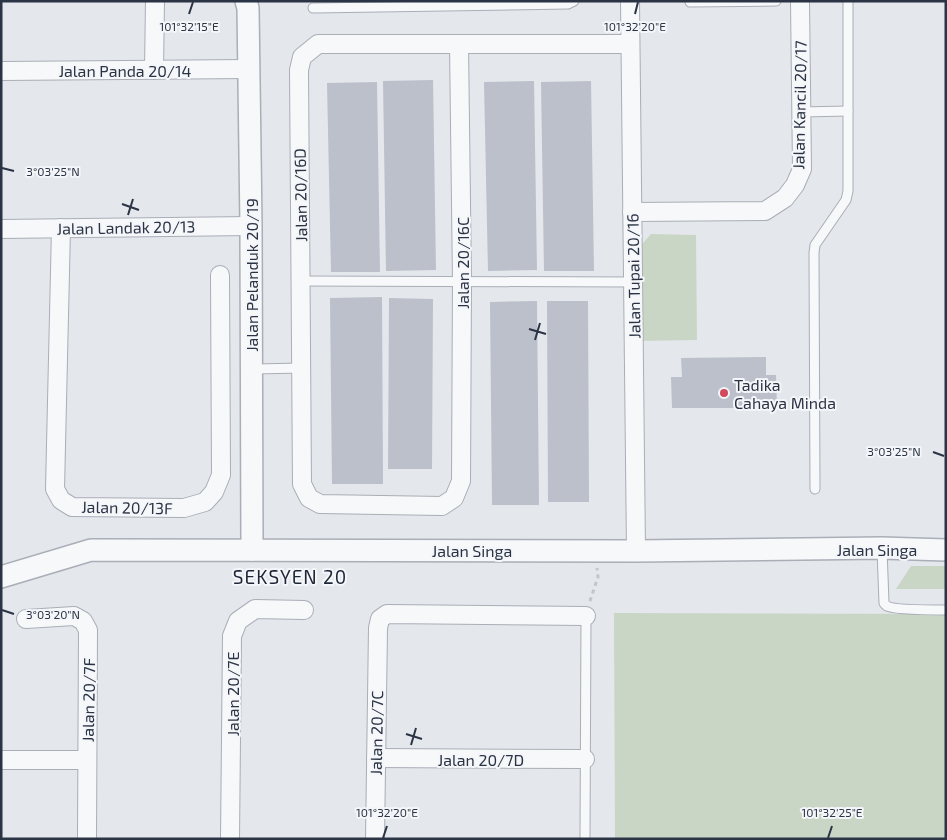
<svg xmlns="http://www.w3.org/2000/svg" width="947" height="840" viewBox="0 0 947 840" font-family="'Exo 2',sans-serif">
<rect width="100%" height="100%" fill="#e4e7ec"/>
<g fill="#c9d6c5">
<path d="M651,234L696,235L697,340L637,341L636,251Z"/>
<path d="M911,566H946V589H896Z"/>
<path d="M614,613L946,614V839H615Z"/>
</g>
<g fill="#bbc0ca">
<path d="M433,80L436,270L386,271L383,81Z"/>
<path d="M534,81L537,270L488,271L484,82Z"/>
<path d="M591,81L594,271H544L541,82Z"/>
<path d="M377,82L380,272H331L327,83Z"/>
<path d="M382,297L383,484H332L330,298Z"/>
<path d="M389,298L433,299L432,469H388Z"/>
<path d="M537,301L539,505H492L490,302Z"/>
<path d="M547,301H588L589,502H548Z"/>
<path d="M766,357V375H776L777,408H672L671,377H682L681,358Z"/>
</g>
<g fill="none" stroke-linecap="round" stroke-linejoin="round">
<defs>
<g id="service">
<path d="M690,2L776,1"/>
<path d="M313,8L568,4L574,1"/>
<path d="M801,112L848,111"/>
<path d="M301,281L633,282"/>
<path d="M251,369L302,368"/>
<path d="M815,489L814,253L815,245L846,200L848,191V1"/>
<path d="M882,549L884,603C885,604 886,606 887,606C893,610 937,610 946,610"/>
<path d="M585,839L586,616"/>
</g>
<g id="minor">
<path d="M630,1L636,551"/>
<path d="M459,44L462,281L461,481L454,498L442,506L320,504L309,498L302,484L299,70L302,57L318,44H630"/>
<path d="M154,70L155,1"/>
<path d="M1,71L248,69"/>
<path d="M632,212L765,211L785,198L795,185L802,169L800,1"/>
<path d="M61,228L55,489L61,500L72,507L184,508L205,502L214,492L221,475L220,275"/>
<path d="M1,229L251,226"/>
<path d="M26,619L74,616L83,621L88,630L87,839"/>
<path d="M376,758L585,759"/>
<path d="M1,760H87"/>
<path d="M230,839L232,636L238,621L255,609L304,610"/>
<path d="M375,839L378,628L380,619L387,614L586,616"/>
</g>
<g id="tertiary">
<path d="M246,1L248,8L251,226L252,550"/>
<path d="M1,577L91,550L636,551L882,548L946,550"/>
</g>
</defs>
<use href="#service" stroke="#a9aeb7" stroke-width="11"/>
<use href="#minor" stroke="#a9aeb7" stroke-width="20"/>
<use href="#tertiary" stroke="#a9aeb7" stroke-width="24"/>
<path stroke="#c2c5cb" stroke-width="3" stroke-dasharray="4 4" stroke-linecap="butt" d="M590,601L598,577L597,568"/>
<use href="#service" stroke="#f7f8fa" stroke-width="9"/>
<use href="#minor" stroke="#f7f8fa" stroke-width="18"/>
<use href="#tertiary" stroke="#f7f8fa" stroke-width="21"/>
</g>
<path fill="none" stroke="#2b3445" stroke-width="2" d="M189,14L193,2M635,14L638,2M2,168L14,171M122,204L139,210M128,215L133,199M529,329L546,334M535,340L540,323M933,452L944,456M2,610L14,614M406,734L422,739M411,745L416,728M383,838L387,826M828,838L832,826"/>
<circle fill="#d1495b" stroke="#f4f6f9" stroke-width="2" cx="724" cy="393" r="5"/>
<g text-anchor="middle" dominant-baseline="central" stroke-width="4" stroke-linejoin="round" paint-order="stroke">
<g font-size="16" fill="#2b3445" stroke="#f4f6f9">
<text x="125" y="70">Jalan Panda 20/14</text>
<text transform="translate(799 105) rotate(-89)">Jalan Kancil 20/17</text>
<text transform="translate(300 195) rotate(-91)">Jalan 20/16D</text>
<text transform="translate(126 227) rotate(-1)">Jalan Landak 20/13</text>
<text transform="translate(462 263) rotate(-90)">Jalan 20/16C</text>
<text transform="translate(251 275) rotate(-90)">Jalan Pelanduk 20/19</text>
<text transform="translate(633 276) rotate(-91)">Jalan Tupai 20/16</text>
<text transform="translate(127 507) rotate(1)">Jalan 20/13F</text>
<text x="877" y="549">Jalan Singa</text>
<text x="472" y="550">Jalan Singa</text>
<text transform="translate(232 694) rotate(-90)">Jalan 20/7E</text>
<text transform="translate(88 700) rotate(-89)">Jalan 20/7F</text>
<text transform="translate(376 733) rotate(-89)">Jalan 20/7C</text>
<text x="481" y="759">Jalan 20/7D</text>
</g>
<g font-size="16" fill="#2b3445" stroke="#f4f6f9" text-anchor="start">
<text x="734" y="384">Tadika<tspan x="734" dy="18">Cahaya Minda</tspan></text>
</g>
<g font-size="19" letter-spacing="1" fill="#1d2536" stroke="#f4f6f9">
<text x="290" y="576">SEKSYEN 20</text>
</g>
</g>
<g font-size="12" text-anchor="middle" fill="#2b3445" stroke="#f4f6f9" stroke-width="4" stroke-linejoin="round" paint-order="stroke">
<text x="189" y="31">101°32'15"E</text>
<text x="635" y="31">101°32'20"E</text>
<text x="53" y="176">3°03'25"N</text>
<text x="894" y="456">3°03'25"N</text>
<text x="53" y="619">3°03'20"N</text>
<text x="387" y="817">101°32'20"E</text>
<text x="832" y="817">101°32'25"E</text>
</g>
<rect width="947" height="840" fill="none" stroke="#2b3445" stroke-width="5"/>
</svg>
